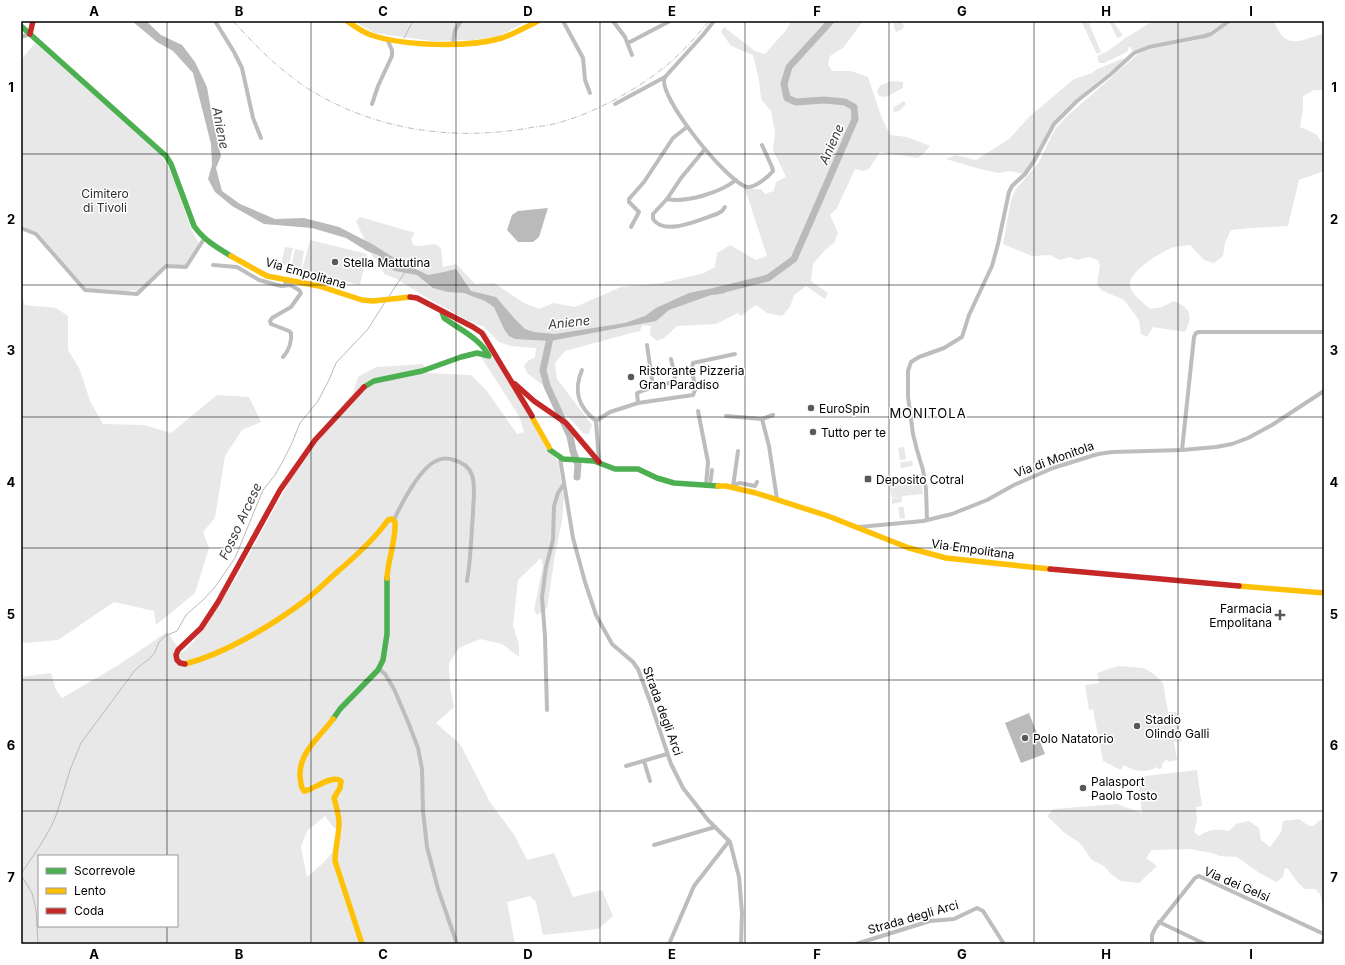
<svg xmlns="http://www.w3.org/2000/svg" width="1345" height="965" viewBox="0 0 1345 965" font-family="Inter,sans-serif">
<rect width="100%" height="100%" fill="#fff"/>
<g fill="#e8e8e8" fill-rule="evenodd">
<path d="M354,21H527L500,36L473,40L432,41L374,33Z"/>
<path d="M791,21H863L843,48L830,56L828,64L832,71H851L868,77L881,116L890,135L907,137L930,146L922,155L917,158L880,152L869,169L863,171L855,169L837,208L830,215L838,233L834,243L825,250L813,264L811,281L828,293L825,299L806,286L794,295L790,307L782,316L767,313L756,305L741,316L738,313L716,324L677,326L664,338L657,341L650,335L651,326L642,325L640,331L635,332L565,351L555,363L557,379L592,425L589,434H584L571,420L559,410L547,388L528,374L524,366L528,361L535,357L536,348L511,346L499,342L484,327L465,319L422,295L397,279L384,274L379,263L371,254L356,221L360,217L415,233L411,239L413,245L419,246L435,244L441,248L443,267L456,264L475,284L494,283L524,303L539,309L554,303L575,307L621,287L662,283L704,273L715,267L717,253L730,245L756,260L767,256L745,189H761L765,194L774,191L776,182L786,177L773,150L775,132L771,111L761,99L759,79L753,55L731,46L721,32L724,27L755,51L765,54L787,29Z"/>
<path d="M894,21H901L904,26L903,29L896,32L894,27Z"/>
<path d="M1081,21H1088L1101,52L1097,54Z"/>
<path d="M1109,21H1113L1122,34L1121,37L1117,38Z"/>
<path d="M1153,21H1227L1206,34L1135,51H1132L1131,47H1129L1127,52L1104,63H1099L1097,56L1108,51L1124,39Z"/>
<path d="M1230,21H1274C1285,51 1300,41 1324,33V90H1314L1303,96V110L1300,127L1316,134L1324,145V171L1299,180L1288,226L1251,228L1231,230L1225,243L1223,256L1214,263L1204,260L1190,245C1184,246 1177,246 1171,248C1160,253 1129,271 1130,285C1131,295 1143,302 1150,309L1162,307L1174,301C1190,308 1194,315 1185,332L1153,327L1147,337L1141,334L1139,320L1124,300L1101,290L1097,284L1100,266L1098,260L1089,257L1077,260L1070,257L1060,260L1050,255L1032,256L1003,244L1011,200L1016,189L1039,162L1055,129L1065,118L1139,53L1145,50L1197,40L1213,35Z"/>
<path d="M35,43L159,152C168,165 174,179 179,194C185,211 189,228 199,243L185,266L165,264L138,291L130,290V292L87,289L38,233L21,226V60Z"/>
<path d="M1124,58L1120,64L1087,90L1053,123L1040,149L1023,174L1010,171L999,173L980,169L946,159L955,155L976,160L1009,139L1030,116L1074,79L1092,73L1097,69Z"/>
<path d="M892,81L903,82V88L886,97L879,96L877,90L881,85Z"/>
<path d="M904,101L906,104L899,111L894,112L893,110L894,107Z"/>
<path d="M310,240L367,254L360,285L302,270Z"/>
<path d="M285,247L293,248L289,266L281,264Z"/>
<path d="M295,249L304,251L301,269L291,267Z"/>
<path d="M21,293L25,305L56,308L68,316V350L80,370L90,401L103,424L144,425L171,433L217,395L249,397L261,422L242,430L225,456L215,518L203,532L209,548L195,593L156,625L154,611L114,602L58,640L25,643L21,640Z"/>
<path d="M481,357L495,358L550,453L558,461L564,498L562,521L555,555L547,608L537,615L534,610L543,565L541,558L518,580L513,625L519,645V657L502,644L480,639L459,648L449,663L450,687L454,707L436,723L460,744L490,802L515,836L527,860L554,853L573,897L602,890L613,916L598,929L543,935L536,902L530,896L507,902L515,944H21V677L51,673L56,690L62,698L120,664L167,632L182,653L194,641L232,585L312,441L353,393L358,377L376,367L423,364L428,373L471,375L487,391L517,434L524,432L519,416ZM325,816L334,828L342,830L339,845L323,863L307,877L301,847L307,831ZM39,856H177V926H39Z"/>
<path d="M904,447L906,459L900,460L898,448Z"/>
<path d="M912,461L913,466L901,468L900,462Z"/>
<path d="M920,475L923,494L902,496V502L892,504V498L900,497H891L889,479Z"/>
<path d="M898,507H904L905,518L900,519Z"/>
<path d="M1118,666L1144,668L1155,675L1163,683L1168,712H1176L1182,741L1174,742L1177,760L1168,762L1167,759L1162,764V768L1159,769L1157,767C1146,773 1134,772 1124,765L1121,770L1103,761L1093,709L1089,710L1085,685L1099,683L1097,673Z"/>
<path d="M1197,770L1202,806L1196,807L1197,820L1194,832L1199,836C1210,829 1215,829 1229,831L1236,824L1249,821L1259,828L1261,840L1270,847L1281,832L1283,821L1299,819L1309,826H1313L1319,821L1324,819L1323,905L1320,894L1315,889H1305L1299,884L1288,869L1285,868L1283,877L1276,882L1258,872L1237,857L1220,856L1212,853L1190,849L1152,850L1146,858L1157,866L1139,883L1121,881L1112,875L1104,866L1092,860L1080,843L1066,834L1047,816L1053,809L1117,804L1142,813L1138,777Z"/>
</g>
<g fill="#bababa">
<path d="M132,21H146L161,35L182,45L195,62L207,87L213,122L221,156L216,168L222,191L240,204L275,219L304,218L339,227L372,244L401,262L428,275L444,272L456,269L471,291L496,297L515,319L525,329L534,332L555,334L625,323L645,316L656,308L689,293L723,286L725,293L711,295L669,310L656,321L550,341L515,339L509,336L504,329L494,307L485,301L464,293L448,292L433,288L417,275L395,271L386,266L378,255L367,251L346,238L312,228L264,224L232,206L215,192L208,179L212,165L211,144L193,73L173,51L157,42Z"/>
<path d="M548,208L539,237L533,242H518L507,230L512,215L518,211Z"/>
<path d="M1029,713L1045,754L1021,763L1005,723Z"/>
</g>
<g fill="none" stroke-linecap="round" stroke-linejoin="round">
<g stroke="#bababa" stroke-width="1">
<path d="M404,38L413,21"/>
<path d="M389,296L405,272"/>
<path d="M21,874L41,844L52,825L57,813L70,770L81,743L135,670L149,659L155,652L159,642L165,636L177,631L186,615L203,600L215,587L235,558L263,490L275,475L283,461L292,443L300,423L318,401L329,380L336,363L368,329L385,302"/>
<path d="M21,875L32,893L36,910L38,944"/>
</g>
<g stroke="#bababa" stroke-width="7">
<path d="M716,291L768,278L794,259L855,119L854,107L845,102L824,100L796,102L787,98L784,84L789,67L831,21"/>
<path d="M550,338L543,370L547,386L570,436L573,451L578,465L577,477"/>
</g>
<g stroke="#bdbdbd" stroke-width="4">
<path d="M215,21L234,52L242,68L253,118L261,138"/>
<path d="M563,21L583,58L585,80L590,93"/>
<path d="M613,21L625,37L632,55"/>
<path d="M21,37L30,34"/>
<path d="M453,43L455,30L461,21"/>
<path d="M628,43L670,21"/>
<path d="M665,77C655,94 728,183 747,187C755,188 768,177 773,171L772,167L762,145"/>
<path d="M372,104L378,86L392,56V50L387,39"/>
<path d="M615,104L665,77L703,35L714,21"/>
<path d="M705,149L681,178L667,199L653,214V219C665,237 701,219 717,214L722,211L725,207"/>
<path d="M667,199C687,203 721,192 736,180"/>
<path d="M631,227L639,212L629,202V199L644,182L673,138L687,127"/>
<path d="M21,228L36,234L85,290L137,294L166,266L186,267L204,239"/>
<path d="M213,265L237,267L259,280L281,286L291,285"/>
<path d="M283,357C289,351 292,341 291,333L289,331L271,324L270,321L272,318L291,307L301,293L299,290L285,282"/>
<path d="M582,370C573,391 578,407 596,421"/>
<path d="M653,386L670,383L674,381L675,376L671,359"/>
<path d="M638,403L693,395C699,387 689,373 693,363L735,354"/>
<path d="M698,411L708,462L706,485"/>
<path d="M726,416L762,419L773,415"/>
<path d="M762,419L769,446L777,499"/>
<path d="M1182,450L1194,337L1196,333L1199,332H1324"/>
<path d="M560,458L573,538L585,582L596,615L612,644L633,662L638,669L651,704L671,764L683,788L708,820L730,842L739,877L742,913L741,944"/>
<path d="M599,462L596,421L610,412L638,403L637,393L653,387L647,345"/>
<path d="M710,485L712,470"/>
<path d="M733,485L740,483L755,486L757,482"/>
<path d="M733,487L738,451"/>
<path d="M394,520C401,504 420,468 436,461C441,458 448,458 454,460C462,462 469,467 472,475C476,487 473,501 473,514C471,537 471,559 467,581"/>
<path d="M927,520L926,489L923,470L917,450L913,434L908,397V371L911,362L919,357L944,348L962,337L969,315L992,266L998,244L1009,192L1012,186L1025,174L1034,161L1054,124L1077,101L1111,74L1134,53L1149,47L1205,36L1211,34L1229,21"/>
<path d="M859,527L923,521L952,514L987,500L1014,485L1053,468L1098,454L1112,452L1182,450L1216,447L1232,444L1248,438L1272,425L1324,391"/>
<path d="M379,669L385,674L394,689L408,722L418,748L422,769L423,811L427,847L438,889L457,944"/>
<path d="M547,710L545,637L542,597L546,567L553,540L554,506L558,493L564,484"/>
<path d="M644,761L650,781"/>
<path d="M626,766L667,754"/>
<path d="M654,845L715,827"/>
<path d="M1159,922L1205,944"/>
<path d="M669,944L694,886L729,841"/>
<path d="M856,944L930,921L954,919L977,908L983,911L1004,944"/>
<path d="M1152,944V935L1156,927L1195,878L1199,876L1324,934"/>
<path d="M1321,944L1324,939"/>
</g>
<g stroke="#4caf50" stroke-width="5.5">
<path d="M21,26L166,156L171,164L194,226C204,240 216,247 231,256"/>
<path d="M364,387L374,381L422,371L461,357L477,353L489,356C481,339 459,329 444,318L442,312"/>
<path d="M550,450L563,459L594,461L615,469H638L657,478L674,483L718,486"/>
<path d="M333,719L340,709L378,670L383,660L387,634V578"/>
</g>
<g stroke="#ffc107" stroke-width="5.5">
<path d="M347,21C354,26 362,32 371,35C405,46 467,48 502,38C514,34 526,27 538,21"/>
<path d="M231,256L267,276L319,286L362,300L373,301L410,297"/>
<path d="M533,419L549,447"/>
<path d="M718,486H726L756,493L828,516L909,548L946,558L1050,569"/>
<path d="M1239,586L1324,593"/>
<path d="M185,664C224,654 271,626 303,602C315,593 326,582 337,572C356,556 374,540 388,520L392,519L395,522C396,541 388,559 387,578"/>
<path d="M333,719C320,737 299,752 300,776C301,782 300,786 304,791L308,790C317,787 332,775 341,781L340,788L334,798C336,806 339,814 339,823C339,836 335,848 335,861L362,944"/>
</g>
<g stroke="#c62828" stroke-width="5.5">
<path d="M30,34L33,21"/>
<path d="M410,297L417,298L473,327L482,333L532,416"/>
<path d="M515,384L534,401L566,423L599,462"/>
<path d="M1050,569L1239,586"/>
<path d="M185,664L180,663L177,660L176,655L178,650L201,628L218,602L280,490L315,440L364,387"/>
</g>
<path stroke="#bdbdbd" stroke-width="1" stroke-dasharray="6 2 1 2" stroke-linecap="butt" d="M233,21C256,46 278,69 307,88C375,131 456,142 534,127C543,126 552,125 561,122C594,113 636,90 662,69C680,55 695,38 709,21"/>
</g>
<path fill="none" stroke="#000" stroke-width="1" stroke-opacity="0.55" d="M167,21V856M311,21V944M456,21V944M600,21V944M745,21V944M889,21V944M1034,21V944M1178,21V944M21,154H1324M21,285H1324M21,417H1324M21,548H1324M21,680H1324M21,811H1324M167,926V944"/>
<g fill="#595959" stroke="#fff" stroke-width="1.5">
<circle cx="335" cy="262" r="4"/>
<circle cx="631" cy="377" r="4"/>
<circle cx="811" cy="408" r="4"/>
<circle cx="813" cy="432" r="4"/>
<rect x="864" y="475" width="8" height="8" rx="2"/>
<path d="M1278 609h4v4h4v4h-4v4h-4v-4h-4v-4h4z"/>
<circle cx="1137" cy="726" r="4"/>
<circle cx="1025" cy="738" r="4"/>
<circle cx="1083" cy="788" r="4"/>
</g>
<g text-anchor="middle" dominant-baseline="central" stroke-width="3" stroke-linejoin="round" paint-order="stroke">
<g font-size="12" fill="#2c2c2c" stroke="#fff">
<text x="105" y="193">Cimitero<tspan x="105" dy="14">di Tivoli</tspan></text>
</g>
<g font-size="12" fill="#000" stroke="#fff" text-anchor="start">
<text x="343" y="262">Stella Mattutina</text>
<text x="639" y="370">Ristorante Pizzeria<tspan x="639" dy="14">Gran Paradiso</tspan></text>
<text x="819" y="408">EuroSpin</text>
<text x="821" y="432">Tutto per te</text>
<text x="876" y="479">Deposito Cotral</text>
<text x="1272" y="608" text-anchor="end">Farmacia<tspan x="1272" dy="14">Empolitana</tspan></text>
<text x="1145" y="719">Stadio<tspan x="1145" dy="14">Olindo Galli</tspan></text>
<text x="1033" y="738">Polo Natatorio</text>
<text x="1091" y="781">Palasport<tspan x="1091" dy="14">Paolo Tosto</tspan></text>
</g>
<g font-size="12" fill="#000" stroke="#fff">
<text transform="translate(306 273) rotate(16)">Via Empolitana</text>
<text transform="translate(1054 459) rotate(-20)">Via di Monitola</text>
<text transform="translate(973 549) rotate(8)">Via Empolitana</text>
<text transform="translate(663 711) rotate(70)">Strada degli Arci</text>
<text transform="translate(1237 884) rotate(23)">Via dei Gelsi</text>
<text transform="translate(913 917) rotate(-16)">Strada degli Arci</text>
</g>
<g font-size="13" font-style="italic" fill="#3d3d3d" stroke="#fff">
<text transform="translate(221 128) rotate(79)">Aniene</text>
<text transform="translate(831 144) rotate(-66)">Aniene</text>
<text transform="translate(569 322) rotate(-6)">Aniene</text>
<text transform="translate(240 521) rotate(-65)">Fosso Arcese</text>
</g>
<g font-size="13" letter-spacing="1" fill="#000" stroke="#fff">
<text x="928" y="413">MONITOLA</text>
</g>
</g>
<rect width="1345" height="965" fill="none" stroke="#ffffff" stroke-width="44"/>
<rect x="38" y="855" width="140" height="72" fill="#ffffff" stroke="#999999"/>
<rect x="46" y="868" width="20" height="6" fill="#4caf50" stroke="#999999"/>
<text x="74" y="875" font-size="12" fill="#000000">Scorrevole</text>
<rect x="46" y="888" width="20" height="6" fill="#ffc107" stroke="#999999"/>
<text x="74" y="895" font-size="12" fill="#000000">Lento</text>
<rect x="46" y="908" width="20" height="6" fill="#c62828" stroke="#999999"/>
<text x="74" y="915" font-size="12" fill="#000000">Coda</text>
<rect x="22" y="22" width="1301" height="921" fill="none" stroke="#000" stroke-width="1.5"/>
<g font-size="13" text-anchor="middle" font-weight="bold" fill="#000">
<text x="94" y="16">A</text>
<text x="239" y="16">B</text>
<text x="383" y="16">C</text>
<text x="528" y="16">D</text>
<text x="672" y="16">E</text>
<text x="817" y="16">F</text>
<text x="962" y="16">G</text>
<text x="1106" y="16">H</text>
<text x="1251" y="16">I</text>
<text x="11" y="92">1</text>
<text x="1334" y="92">1</text>
<text x="11" y="224">2</text>
<text x="1334" y="224">2</text>
<text x="11" y="355">3</text>
<text x="1334" y="355">3</text>
<text x="11" y="487">4</text>
<text x="1334" y="487">4</text>
<text x="11" y="619">5</text>
<text x="1334" y="619">5</text>
<text x="11" y="750">6</text>
<text x="1334" y="750">6</text>
<text x="11" y="882">7</text>
<text x="1334" y="882">7</text>
<text x="94" y="959">A</text>
<text x="239" y="959">B</text>
<text x="383" y="959">C</text>
<text x="528" y="959">D</text>
<text x="672" y="959">E</text>
<text x="817" y="959">F</text>
<text x="962" y="959">G</text>
<text x="1106" y="959">H</text>
<text x="1251" y="959">I</text>
</g>
</svg>
